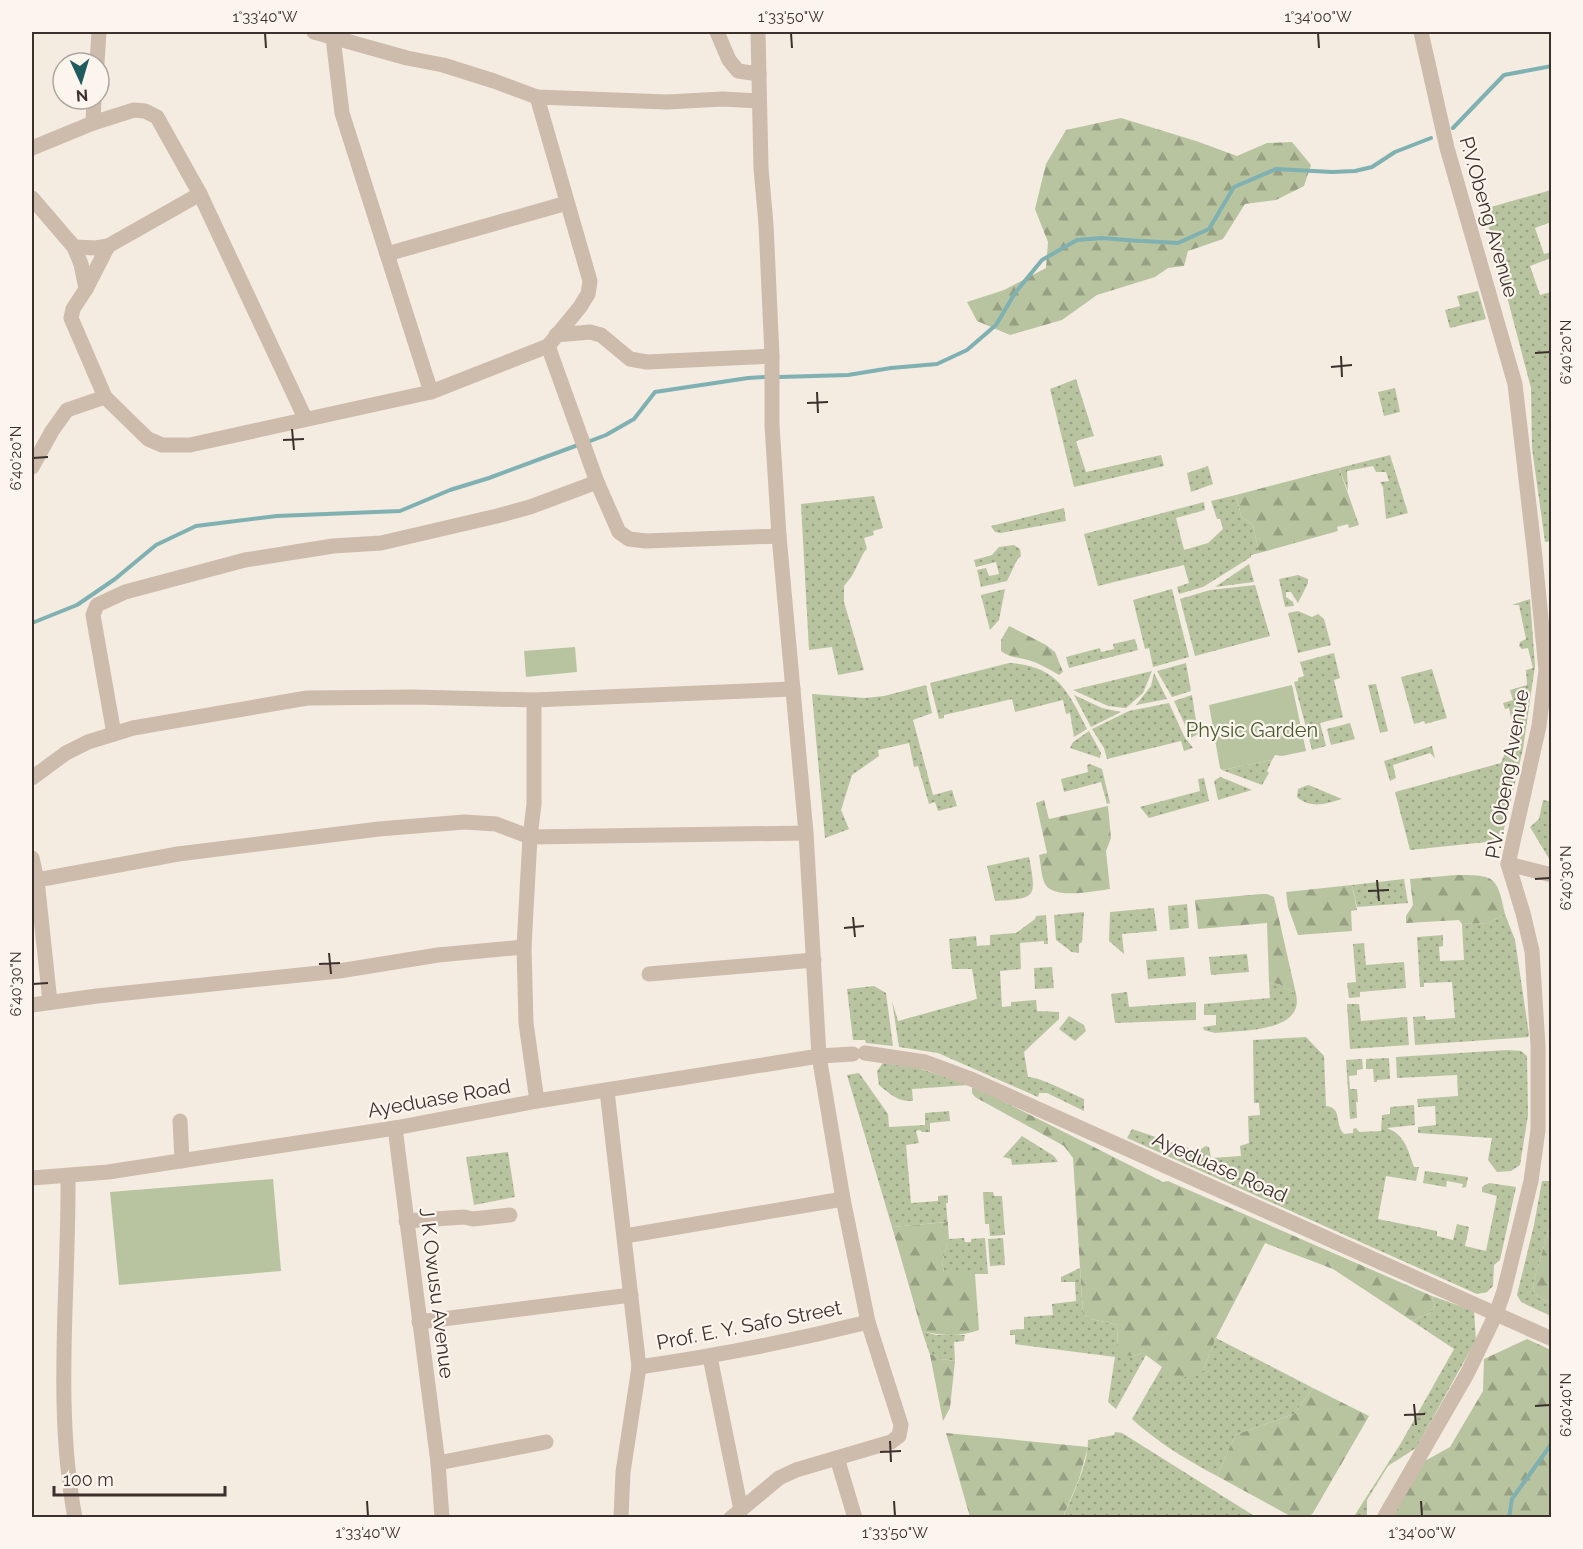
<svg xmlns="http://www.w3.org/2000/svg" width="1583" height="1549" viewBox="0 0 1583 1549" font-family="Raleway,sans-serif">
<defs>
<pattern id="grass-dots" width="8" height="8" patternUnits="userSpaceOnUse" patternTransform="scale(1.5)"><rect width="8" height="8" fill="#b8c4a0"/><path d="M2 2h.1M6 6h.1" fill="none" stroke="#97a083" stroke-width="1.8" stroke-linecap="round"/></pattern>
<pattern id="forest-firs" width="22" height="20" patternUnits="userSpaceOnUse" patternTransform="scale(1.5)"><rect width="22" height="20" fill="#b8c4a0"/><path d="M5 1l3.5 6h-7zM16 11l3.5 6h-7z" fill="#97a083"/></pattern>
</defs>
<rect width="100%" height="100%" fill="#f4ebe1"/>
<g fill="url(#grass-dots)">
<path d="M1551,190V222L1535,228L1544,254L1551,252V258L1530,266L1540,295L1551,292L1552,541L1545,542L1532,448L1531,388L1484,209Z"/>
<path d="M1478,291L1486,319L1450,328L1445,310L1460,306L1457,296Z"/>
<path d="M1076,379L1094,436L1076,441L1086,472L1161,455L1164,466L1074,487L1050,389Z"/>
<path d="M1395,388L1400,412L1384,416L1378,392Z"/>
<path d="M1390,455L1408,513L1386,519L1383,487L1380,482L1389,481L1386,472H1376L1373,466L1347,471L1348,491L1339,468Z"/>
<path d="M1208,466L1213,484L1191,492L1187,473Z"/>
<path d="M1236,495L1241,516L1253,525L1259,553L1251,555V557L1203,587L1179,594L1177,587L1189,583L1184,565L1098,586L1084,534L1204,502L1205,510L1176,518L1184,550L1208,543L1223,529L1220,519H1217L1211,501Z"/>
<path d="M874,496L883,528L873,531L874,535L864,538L867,549L864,552L852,576L844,586V602L864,670L838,675L832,647L809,650L801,504Z"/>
<path d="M1064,508L1066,521L1001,533L995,532L991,526Z"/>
<path d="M1014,545L1020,549L1021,556L1017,560L1007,581L981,587L977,570L986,568L989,576L999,574L996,562L976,567L974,560L992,555L999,547Z"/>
<path d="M1249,564L1254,582L1215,587Z"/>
<path d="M1298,575L1308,579V583L1298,603L1291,592H1286V597L1293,602L1294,606L1285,607L1279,579Z"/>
<path d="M1255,585L1270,636L1195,656L1180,599L1210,590Z"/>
<path d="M1005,589L999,620L990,630L981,595Z"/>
<path d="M1172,589L1189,657L1153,667L1149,648L1145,649L1133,600Z"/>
<path d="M1530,599L1535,666L1523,749L1502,837L1496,841L1410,850L1395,792L1501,763L1514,731L1509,708L1505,709L1503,703L1513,700L1510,690L1527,685L1526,670L1533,668L1528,648L1522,649L1519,646L1520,642L1526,639L1519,605H1512Z"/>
<path d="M1298,611L1312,617L1318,614L1324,619L1331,645L1298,653L1288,613Z"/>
<path d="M1135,639L1138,650L1069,668L1066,657L1100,648L1101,652L1114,649L1113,644Z"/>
<path d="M1334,653L1340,678L1334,680L1343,717L1320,723L1326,746L1312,750L1294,682L1298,681V678L1304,676L1300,662Z"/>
<path d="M1009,663C1057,666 1068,691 1087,729L1074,737L1070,713L1066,714L1063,700L1015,712L1012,699L944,715V718L939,719L930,683Z"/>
<path d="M1186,663L1191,691L1172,697L1157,671Z"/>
<path d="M1432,669L1447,718L1425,724L1424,721L1414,724L1401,677Z"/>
<path d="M1152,671L1143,693L1126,708L1108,706L1073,690Z"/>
<path d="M1154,673L1167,699L1136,705L1151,686Z"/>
<path d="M1376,684L1388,731L1380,733L1368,685Z"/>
<path d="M926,685L932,713L913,720L933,795L952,790L957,806L938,811L935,802L929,804L918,766L914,767L909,743L878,750L879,756L852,775L841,810L849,829L825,838L812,694L865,698L884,696Z"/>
<path d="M1074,695L1102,708L1121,712L1091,727Z"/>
<path d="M1192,695L1198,734L1191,738L1174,701Z"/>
<path d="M1169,703L1184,736L1193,748L1184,751L1181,741L1107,759L1104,748L1092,729L1129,711Z"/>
<path d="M1350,723L1355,739L1331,745L1327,729Z"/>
<path d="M1089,731L1101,753L1100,758L1070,748L1073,742Z"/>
<path d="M1432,746L1435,758L1430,753L1393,765L1396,778L1390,781L1384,761Z"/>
<path d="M1272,760L1267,771L1269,773L1262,785L1222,770Z"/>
<path d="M1090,764L1102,769L1110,803L1107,804L1101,782L1064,792L1061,779L1088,772L1087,765Z"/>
<path d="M1220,777L1223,778L1252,790L1218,800L1214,781Z"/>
<path d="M1204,778L1209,801L1149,818L1140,807L1200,791L1198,779Z"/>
<path d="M1308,785L1311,786L1342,799C1325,804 1311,809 1297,797L1298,789Z"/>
<path d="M1551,791V862L1530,827L1539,819L1543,800L1549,801Z"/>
<path d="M1029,857C1037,899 1036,898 995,901L987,866Z"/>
<path d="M1404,879L1408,903L1357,907L1352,885Z"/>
<path d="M1187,904L1189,928L1170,930L1168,906Z"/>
<path d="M1154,908L1157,931L1122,934L1124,954L1109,941L1110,912Z"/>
<path d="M1084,912L1082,942L1079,944V953L1072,952L1056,940L1054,915Z"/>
<path d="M1505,914L1515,940L1529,1035L1528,1037L1415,1045L1413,1017L1425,1016L1426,1020L1455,1018L1452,982L1424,983V987H1420L1417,937L1443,935V946L1439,947L1440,961L1464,960L1462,924L1489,923Z"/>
<path d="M1046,915L1048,944H1044V941L1020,943L1021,969L1000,971L1002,1007L1011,1006V1002L1036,1000L1037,1011L1059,1012V1019L1024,1052L1028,1077C1040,1077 1070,1093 1084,1099V1111L1047,1093H1039L1038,1097L938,1053L899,1047L892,1001L898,1021L977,999L972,969H952L949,939L976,936L977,946L990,945V935L1016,933L1035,919L1036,916Z"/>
<path d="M1364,943L1366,965L1404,962L1406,988L1360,992V997L1349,998L1347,983L1356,982L1353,944Z"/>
<path d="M1247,954L1249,972L1211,975L1209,957Z"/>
<path d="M1184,957L1186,976L1148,979L1146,960Z"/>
<path d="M1052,967L1054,988L1035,989L1034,968Z"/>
<path d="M1269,983L1279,984L1296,994C1305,1033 1241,1030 1215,1033L1204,1030L1203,1027L1216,1025V1015H1204V1004L1270,998Z"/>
<path d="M874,986L886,993L893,1046L866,1043L865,1040H853L847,989Z"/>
<path d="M1127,992L1129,1007L1196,1002V1020L1115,1023L1111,994Z"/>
<path d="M1347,1004H1359L1361,1021L1407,1017L1409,1045L1350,1049Z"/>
<path d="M1069,1016L1084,1025L1086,1031L1075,1041L1059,1029Z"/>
<path d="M1306,1037L1324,1056L1326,1106C1343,1108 1334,1124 1344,1134L1353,1133V1129L1356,1128L1359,1132L1381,1131L1382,1115L1390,1114V1107L1414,1105L1415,1125L1387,1128C1405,1135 1408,1150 1414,1167H1419L1416,1181L1386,1176L1378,1219L1437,1231V1236L1453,1240L1457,1224L1469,1227L1465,1246L1486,1251L1497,1196L1482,1192V1187L1489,1183L1516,1187L1500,1260L1494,1265L1493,1286L1487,1292L1477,1294L1127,1138L1132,1129L1197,1151L1206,1146L1209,1147L1211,1158L1241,1156L1240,1146L1249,1143L1248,1116L1260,1115L1259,1103H1254L1253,1040Z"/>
<path d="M1507,1050L1521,1051L1527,1056L1528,1115L1520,1165L1511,1171L1497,1172L1488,1160L1492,1138L1418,1133V1127L1436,1125L1435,1106L1418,1107L1417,1099L1458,1096L1457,1075L1397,1078L1396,1057Z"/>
<path d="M1389,1058L1390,1079L1377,1080V1082H1374L1373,1069H1366V1059Z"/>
<path d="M1362,1059L1363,1069L1357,1070V1075L1349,1076L1350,1089H1357L1358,1102H1356L1357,1118L1350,1119L1346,1060Z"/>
<path d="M883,1063L915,1067L969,1085L912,1089L913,1101C898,1102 890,1094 879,1085L877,1071Z"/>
<path d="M859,1073L888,1114L889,1127L925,1125V1113L949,1111L950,1121L930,1123V1132H922L920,1130L916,1131L919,1143L906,1145L911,1203L938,1201V1196L948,1195V1203H946L949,1239L964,1238L965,1242H971V1239L985,1238L988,1274H953L944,1272L942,1263L947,1243V1222L892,1227L847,1075Z"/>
<path d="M1022,1136L1054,1156L1058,1162L1012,1165L1011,1159L1003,1157Z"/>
<path d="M508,1152L515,1197L474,1205L466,1157Z"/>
<path d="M1425,1171L1468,1177L1466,1187L1462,1188L1463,1184L1447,1181L1446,1187L1423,1183Z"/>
<path d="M1542,1181H1551V1222L1534,1280L1533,1292L1540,1298L1551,1303V1316L1521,1302L1517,1295L1534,1225Z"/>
<path d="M983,1192H993L994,1196H1002L1005,1235L990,1236L989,1224H985Z"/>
<path d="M1003,1238L1005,1265L990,1266L988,1239Z"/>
<path d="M1080,1268L1083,1314L1091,1319L1118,1325L1117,1347L1133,1356L1143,1353L1146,1355L1116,1409L1108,1402L1115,1357L1015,1344V1335H1010V1330L1024,1329V1317L1053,1315L1052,1304L1076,1301L1075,1282H1061V1277Z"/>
<path d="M1432,1296L1474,1311L1476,1340L1416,1448L1388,1466L1367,1500V1517L1353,1518L1401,1443L1454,1349L1412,1321L1430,1313L1435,1306Z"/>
<path d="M922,1331L936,1335H965L964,1341L954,1342L955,1361L940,1359L934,1355H930Z"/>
<path d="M1216,1338L1313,1388L1294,1414L1235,1435L1217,1476C1187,1460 1157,1442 1132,1419L1162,1367L1203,1371Z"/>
<path d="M1115,1432L1122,1433L1256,1517L1063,1518C1073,1493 1088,1466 1088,1440L1114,1435Z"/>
</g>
<g fill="url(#forest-firs)">
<path d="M1121,118L1196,141L1237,156L1267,143L1292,142L1311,165L1304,186L1276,200L1245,204L1223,239L1188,251L1184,266L1168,268L1155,277L1097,295L1062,320L1010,335L977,321L967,302L1004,290L1046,268L1048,242L1035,209L1046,164L1066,130Z"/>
<path d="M1339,468L1359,525L1349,528L1348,524L1337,527L1338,531L1259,553L1253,525L1241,516L1236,495Z"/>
<path d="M1009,626L1046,645L1055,652L1063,672L1059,675C1049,669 1039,663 1028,660C1018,657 1010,658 1001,651V640Z"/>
<path d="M1044,800L1049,819L1108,806L1111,838L1106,851L1110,889C1095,891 1054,900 1045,884C1041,876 1041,864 1039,855L1047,853L1036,803Z"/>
<path d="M1456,875C1495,875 1497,876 1505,914L1489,923L1462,924L1459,920L1406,923V916L1413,905L1410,879Z"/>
<path d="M1352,885L1357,910L1351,911L1352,931L1298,935L1288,907L1286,892Z"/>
<path d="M1261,894H1267L1274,897L1296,994L1279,984L1269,983L1267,923L1198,929L1195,900Z"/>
<path d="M975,1087L1163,1182L1168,1181L1432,1296L1435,1306L1430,1313L1412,1321L1333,1269L1265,1243L1216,1338L1203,1371L1170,1382L1162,1367L1143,1353L1133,1356L1124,1355L1117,1347L1118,1325L1091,1319L1083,1314L1073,1158L1064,1146L975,1097L972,1093V1088Z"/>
<path d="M948,1222L947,1243L942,1263L944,1272L975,1274L979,1330C960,1337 942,1336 922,1331L892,1227Z"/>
<path d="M1551,1222L1552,1303H1551L1540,1298L1533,1292L1534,1280Z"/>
<path d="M1527,1339L1551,1350V1517L1391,1518L1423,1462L1450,1447L1483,1391L1484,1359Z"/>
<path d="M930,1355H934L940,1359L955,1361L950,1408L943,1421Z"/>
<path d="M1313,1388L1369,1416L1313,1513L1309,1517H1292L1217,1476L1235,1435L1294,1414Z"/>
<path d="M946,1433L1088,1447L1079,1479L1063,1517H970Z"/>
</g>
<g fill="#b8c4a0">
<path d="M575,647L577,672L526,677L524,651Z"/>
<path d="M1292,685L1306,751L1282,756L1275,755L1272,760L1222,770L1220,768L1209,705Z"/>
<path d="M273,1179L281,1271L119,1285L110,1192Z"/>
</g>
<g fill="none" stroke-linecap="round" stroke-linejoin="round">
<g stroke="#7fb0b2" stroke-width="4">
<path d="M1453,128L1504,75L1552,66"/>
<path d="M1143,241L1178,243L1209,229L1234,187L1276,169L1332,172L1355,171L1372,167L1395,152L1431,138"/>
<path d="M779,377L848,375L891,368L937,364L967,350L996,325L1015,293L1042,260L1077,240L1101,238L1140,241"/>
<path d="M585,443L606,435L634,419L655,392L748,378L765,377"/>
<path d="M32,623L77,605L115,579L156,545L196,526L277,516L400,511L450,490L489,478L578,445"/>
<path d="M1509,1518L1512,1499L1552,1443"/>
</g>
<g stroke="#cdbbac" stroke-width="15">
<path d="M314,32L407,58L443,65L494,81L537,97L667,102L723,99L759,101"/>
<path d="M717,32L729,60L738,71L759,74"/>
<path d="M333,37L342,113L431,392"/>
<path d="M97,63L99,32"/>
<path d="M93,123L94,99"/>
<path d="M32,148L93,123L134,110L145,111L157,117L200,194L305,418"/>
<path d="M32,198L74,247L81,264L86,289"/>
<path d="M108,246L86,289L73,309L71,318L105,397L148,439L162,445H190L431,392L548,346L580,307L588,294L590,281L537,97"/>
<path d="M74,247L96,248L108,246L200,194"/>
<path d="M387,254L567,203"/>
<path d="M556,335L590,332L601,335L630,359L647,362L772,356"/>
<path d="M548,346L597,482L619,532L629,539L646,541L779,536"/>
<path d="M32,467L52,431L67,410L105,397"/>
<path d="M114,734L93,615L97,605L125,592L245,560L333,546L381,543L497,516L530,507L597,482"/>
<path d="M32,778L66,753L88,742L133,728L307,698L413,697L534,700L793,689"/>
<path d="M32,858L37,880L50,1002"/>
<path d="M1508,864L1552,875"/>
<path d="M37,880L178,854L379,829L464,822L496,824L530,837L534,804V700"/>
<path d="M649,974L814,960"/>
<path d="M32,1005L97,996L339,971L438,955L524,947"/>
<path d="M865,1053L925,1062L971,1079L1552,1339"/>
<path d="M607,1091L639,1367L623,1472L621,1518"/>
<path d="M537,1101L526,1023L524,947L530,837L806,833"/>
<path d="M180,1121L182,1161"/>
<path d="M395,1128L438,1463L442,1518"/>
<path d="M68,1176C69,1290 54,1405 75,1518"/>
<path d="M32,1178L108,1172L395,1128L537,1101L819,1056L853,1054"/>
<path d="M406,1221L464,1217L473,1219L510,1215"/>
<path d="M625,1236L843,1199"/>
<path d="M419,1322L631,1295"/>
<path d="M710,1357L741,1510"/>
<path d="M639,1367C716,1356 792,1341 868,1322"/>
<path d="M837,1458L855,1518"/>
<path d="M438,1463L546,1442"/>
<path d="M731,1518L779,1478L796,1470L891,1442L899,1436L901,1425L868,1322L843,1199L819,1056L806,833L779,536L772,425V356L766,224L761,168L758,32"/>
<path d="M1384,1518L1467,1374L1496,1314L1504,1291L1531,1181L1538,1130V1046L1532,951L1523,913L1508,864L1539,726L1546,670L1535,557L1515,384L1447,148L1421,32"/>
</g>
</g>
<path fill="none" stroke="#3b302b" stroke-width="2" d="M265,33L266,48M791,33L792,48M1318,33L1319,48M1535,353L1550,352M1341,356L1342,377M1331,367L1352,365M817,392L818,413M807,403L828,402M292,429L294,450M283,440L304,439M33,458L48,457M1535,879L1550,878M1377,880L1379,901M1368,891L1389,890M853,917L855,937M844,928L864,926M329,953L331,974M319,964L340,963M33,984L48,983M1414,1404L1416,1425M1535,1406L1550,1405M1404,1415L1425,1414M890,1441L891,1462M880,1452L901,1451M367,1501L368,1516M894,1501L895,1516M1421,1501L1422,1516"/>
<g text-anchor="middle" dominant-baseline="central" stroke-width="4.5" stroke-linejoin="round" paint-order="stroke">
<g font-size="20" fill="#3b302b" stroke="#fbf5ee">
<text transform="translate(1489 217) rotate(74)">P.V.Obeng Avenue</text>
<text transform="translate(1507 774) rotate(-80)">P.V. Obeng Avenue</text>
<text transform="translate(439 1098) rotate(-10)">Ayeduase Road</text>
<text transform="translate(1220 1167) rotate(24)">Ayeduase Road</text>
<text transform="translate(437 1293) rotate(83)">J K Owusu Avenue</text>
<text transform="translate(749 1325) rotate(-11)">Prof. E. Y. Safo Street</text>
</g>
<g font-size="20" fill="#4a5a2e" stroke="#fbf5ee">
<text x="1252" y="730">Physic Garden</text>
</g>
</g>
<rect width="1583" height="1549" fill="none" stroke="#fbf5ee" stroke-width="66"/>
<g transform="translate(81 81) rotate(176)"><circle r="28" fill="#fbf5ee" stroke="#aea6a0" stroke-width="1.5"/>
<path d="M0-4.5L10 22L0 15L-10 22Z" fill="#1f5a5e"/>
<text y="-9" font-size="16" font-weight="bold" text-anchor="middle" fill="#3b302b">N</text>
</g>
<path d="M54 1486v9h171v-9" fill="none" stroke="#3b302b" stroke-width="3"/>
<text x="63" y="1486" font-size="18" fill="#3b302b" stroke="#fbf5ee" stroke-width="4.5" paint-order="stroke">100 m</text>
<rect x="33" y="33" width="1517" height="1483" fill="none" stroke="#3b302b" stroke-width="2"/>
<g font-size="15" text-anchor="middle" fill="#3b302b">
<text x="265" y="22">1°33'40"W</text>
<text x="791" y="22">1°33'50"W</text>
<text x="1318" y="22">1°34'00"W</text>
<text transform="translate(1566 352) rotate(-90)" y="5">6°40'20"N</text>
<text transform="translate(16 458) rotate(-90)" y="5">6°40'20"N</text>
<text transform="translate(1566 878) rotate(-90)" y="5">6°40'30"N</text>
<text transform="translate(16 984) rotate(-90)" y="5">6°40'30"N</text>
<text transform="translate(1566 1405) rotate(-90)" y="5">6°40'40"N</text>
<text x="368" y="1538">1°33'40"W</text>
<text x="895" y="1538">1°33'50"W</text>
<text x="1422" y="1538">1°34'00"W</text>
</g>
</svg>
